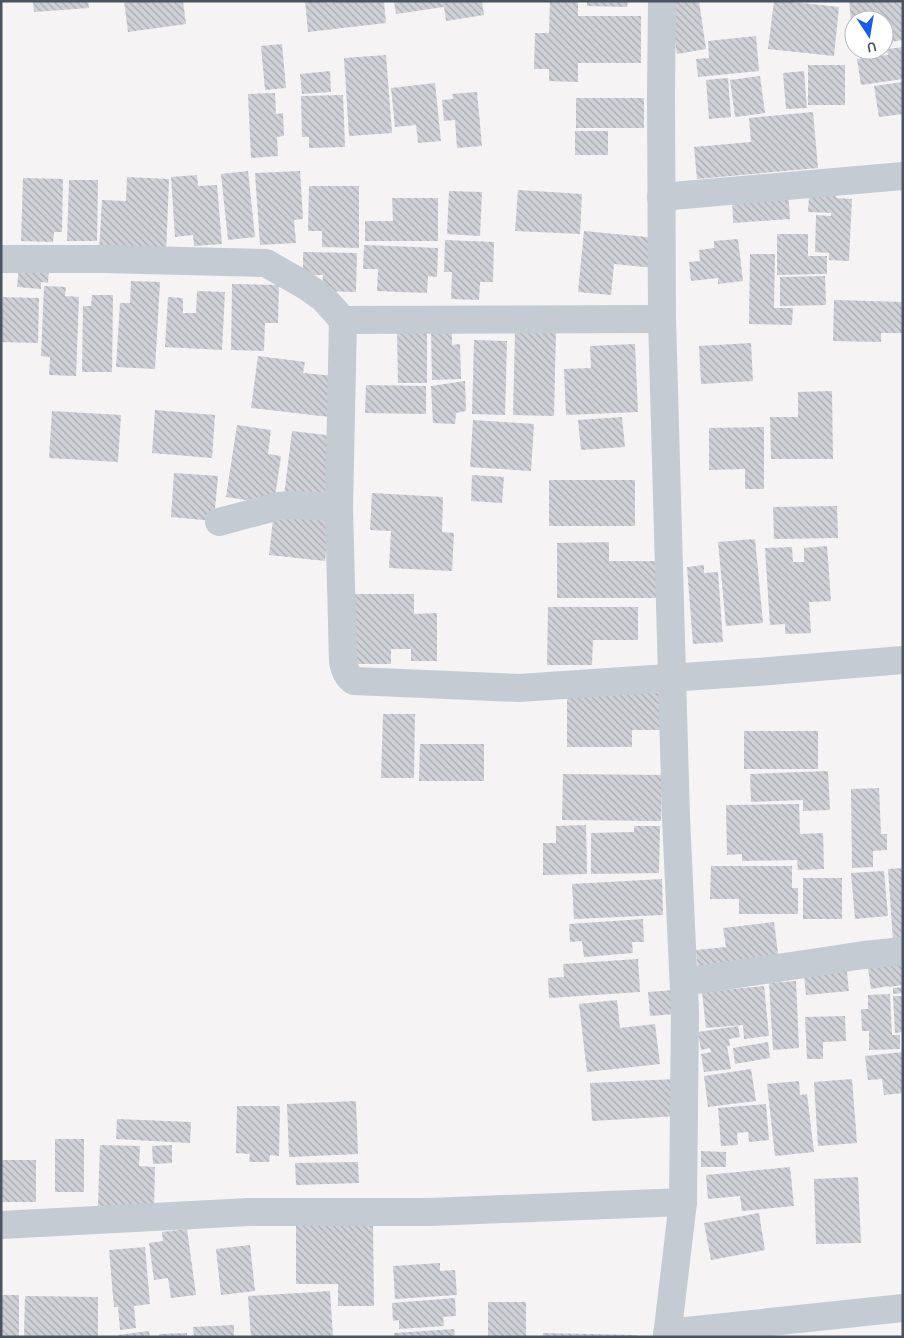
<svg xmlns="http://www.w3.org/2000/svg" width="904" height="1338" viewBox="0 0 904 1338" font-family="Karla,sans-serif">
<defs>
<pattern id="building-back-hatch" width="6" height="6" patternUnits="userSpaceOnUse" patternTransform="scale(1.25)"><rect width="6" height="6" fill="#cfd1d7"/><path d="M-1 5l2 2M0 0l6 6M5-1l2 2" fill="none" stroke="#aaacb2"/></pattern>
</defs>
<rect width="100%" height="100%" fill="#f5f3f3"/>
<g fill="url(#building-back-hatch)">
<path d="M33,1H88L89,8L34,12Z"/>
<path d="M124,1H183L186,24L128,32Z"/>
<path d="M305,1H326V3L342,1H384L386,23L308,32Z"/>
<path d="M394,1H482L484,15L446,21L444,7L396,14Z"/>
<path d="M550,1H578V16H641V63H578V82L549,81V69H534L535,33H549Z"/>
<path d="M587,1H628L627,7L587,6Z"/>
<path d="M684,1H699L706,49L677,54L669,3Z"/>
<path d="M774,1H784L839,7L834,56L768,49Z"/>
<path d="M849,1H903V40L884,43V20H879L878,17L851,21Z"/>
<path d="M756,36L759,71L698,77L696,59L709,58L708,41Z"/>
<path d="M282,44L286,88L265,90L261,46Z"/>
<path d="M903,47V79L861,85L857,59L888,55L887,49Z"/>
<path d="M386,55L392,133L349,136L344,58Z"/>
<rect x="808" y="65" width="37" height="40"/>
<path d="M330,71L331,92L302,94L300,74Z"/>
<path d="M804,71L807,108L786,109L783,73Z"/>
<path d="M760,76L765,113L735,117L730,80Z"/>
<path d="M728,78L731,117L709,119L706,80Z"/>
<path d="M903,82V114L879,117L874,86Z"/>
<path d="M435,83L441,141L418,143L416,125L395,127L391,88Z"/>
<path d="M477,92L482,146L457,148L455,120L444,121L442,100L453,99L452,94Z"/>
<path d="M275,93L276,114L283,113L284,136L277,137L278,156L251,158L248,94Z"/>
<path d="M343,95L345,147L309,148V137H302L301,96Z"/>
<rect x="576" y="98" width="68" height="30"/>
<path d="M813,112L818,168L697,179L694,147L751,142L749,118Z"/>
<rect x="575" y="131" width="33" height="24"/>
<path d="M248,171L255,237L228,240L221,174Z"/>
<path d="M300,171L303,219L294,220L296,243L260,245L255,173Z"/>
<path d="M197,175L198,186L217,185L222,244L194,246L193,235L175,237L171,177Z"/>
<path d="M127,177L169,179L166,255L99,252L102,200L126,201Z"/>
<path d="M23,178L63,179L62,232H54L53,242L21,241Z"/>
<path d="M69,180H98L97,241H67Z"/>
<path d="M309,186H359V248L322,247V231H308Z"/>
<path d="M835,188L836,198L852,199L849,261L829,260V253L815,252L816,215L831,216V213L808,212L809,197Z"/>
<path d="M518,190L582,194L580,234L515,231Z"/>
<path d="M449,191L482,192L480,236L447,234Z"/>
<path d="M788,191L790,219L733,223L732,195Z"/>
<path d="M392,198H438V241H365V221H393Z"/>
<path d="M584,231L657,238L654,268L614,264L611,295L578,292Z"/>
<path d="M777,234H808V256H827V274L777,275Z"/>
<path d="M738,239L743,281L718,284V278L691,281L689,262L700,261L699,250L714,248V241Z"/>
<path d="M445,240L494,242L493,282H480L479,300L451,299L452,272H444Z"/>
<path d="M364,245L438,248L437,277L428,276L427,293L377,291L378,269H363Z"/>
<path d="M303,252L357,253L356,292L322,291L323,275H303Z"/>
<path d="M750,254H775L774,308H793L792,325L749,324Z"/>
<path d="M19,266L49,268L48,283L41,282V289L17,287Z"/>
<path d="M825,276L826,305L780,306V277Z"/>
<path d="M131,281L160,282L155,369L116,367L120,303H130Z"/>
<path d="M232,284L279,285L278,323H265L264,351L231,350Z"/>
<path d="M44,286L66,287L65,296L79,297L76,376L49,375L50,357L41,356Z"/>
<path d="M197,291L225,292L222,350L165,347L168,297L183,298V313H196Z"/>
<path d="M92,295H113L112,372H82L83,306H91Z"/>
<path d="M1,297L39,298L38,343L1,342Z"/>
<path d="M834,300L903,302L902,333H881V342L833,341Z"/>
<path d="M515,329H556L554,416L513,415Z"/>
<path d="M431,331H452V345L460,344L461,379L432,380Z"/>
<path d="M397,333H427V383H398Z"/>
<path d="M474,340L507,341L505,415L472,414Z"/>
<path d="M751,343L753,381L701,384L699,346Z"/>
<path d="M635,344L638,412L566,415L564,369L591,368L590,346Z"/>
<path d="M258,356L305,362L303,373L335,376L330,417L251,408Z"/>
<path d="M465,381L466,411L456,413L455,424L433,423L431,386Z"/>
<path d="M366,385L426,386V414L365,413Z"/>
<path d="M832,391L833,459H771L770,417H798V392Z"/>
<path d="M155,410L215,415L212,458L152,453Z"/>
<path d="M52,411L121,415L118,462L49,458Z"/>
<path d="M622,417L625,447L581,450L578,420Z"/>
<path d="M473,420L534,424L531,471L470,467Z"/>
<path d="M237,425L271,430L268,454L281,456L274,504L226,497Z"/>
<path d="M764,427V489H745V469L709,470V428Z"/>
<path d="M292,431L334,436L326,501L284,496Z"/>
<path d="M174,473L218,476L214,521L171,517Z"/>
<path d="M472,475L504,477L502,503L471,501Z"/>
<rect x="549" y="480" width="86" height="46"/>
<path d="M372,493L443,497L442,532L454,533L452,571L389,568L391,531L370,530Z"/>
<path d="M837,506L838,538L774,539L773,507Z"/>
<path d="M274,510L330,515L325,561L269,555Z"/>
<path d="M755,539L763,623L726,626L718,542Z"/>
<path d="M609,542V561H660V598H557V543Z"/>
<path d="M827,546L831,601L809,602L811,633L785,634V624L770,625L765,548L792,547L793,562H804V548Z"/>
<path d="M704,565V573L718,572L723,642L693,644L687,567Z"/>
<path d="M353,594H414V614L437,613V661H411V649H391V664H352Z"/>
<path d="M548,607H638V640H593L592,665H547Z"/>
<path d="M567,693H667V730H632V747H567Z"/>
<path d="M383,714H415L414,778H381Z"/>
<rect x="744" y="731" width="74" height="38"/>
<path d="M420,744H484V781H419Z"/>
<path d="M828,771L830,810L803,811V800L751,802L750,774Z"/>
<path d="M563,774L662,775L661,821L562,820Z"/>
<path d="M879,788L881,834H887V850L873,851V867L852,868L851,789Z"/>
<path d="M799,804L800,834L823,833L824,869L798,870L797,860L742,861V854L727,855L726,805Z"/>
<path d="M586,825L587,874L543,875V843H556V826Z"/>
<path d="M634,826H660L659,873L591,874V833L634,832Z"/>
<path d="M711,866H792V888H798V914H739V899H710Z"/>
<path d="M903,868V940L893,941L888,869Z"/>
<path d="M884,871L888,916L855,919L851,873Z"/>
<rect x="803" y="878" width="39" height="41"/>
<path d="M662,879L663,915L574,919L572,884Z"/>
<path d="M643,919L644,942H632L633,953L584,957L582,941L570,942L569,924Z"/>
<path d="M774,922L779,961L698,970L696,950L726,947L723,928Z"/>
<path d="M903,955V985L889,987V986L871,989L867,961Z"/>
<path d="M638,959L640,992L549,998L548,978L564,977L563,964Z"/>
<path d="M846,963L849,991L806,995L803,967Z"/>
<path d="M796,981L799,1048L773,1050L769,983Z"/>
<path d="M764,986L769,1036L744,1039L743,1025L706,1028L702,992Z"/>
<path d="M903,987V993L893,994V988Z"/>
<path d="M674,990L676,1014L650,1016L648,992Z"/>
<path d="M890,994L892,1035H900V1049L869,1050V1031H862L861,1009H868V995Z"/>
<path d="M893,996H903V1032L895,1033Z"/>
<path d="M617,1000L620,1028L655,1024L660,1064L587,1072L579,1004Z"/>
<path d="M845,1016L846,1041L823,1042V1059H807L805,1017Z"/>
<path d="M738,1026L740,1037L729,1039L730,1046H727L731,1069L704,1072L701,1054L711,1052L710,1048L701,1050L698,1032Z"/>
<path d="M768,1042L770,1058L735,1064L733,1048Z"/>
<path d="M903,1052V1093L884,1095L882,1079L868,1080L865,1056Z"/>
<path d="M751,1069L756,1101L708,1107L704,1076Z"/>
<path d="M676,1079L678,1116L592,1121L590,1083Z"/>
<path d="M852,1079L857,1143L818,1146L814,1082Z"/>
<path d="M799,1081L800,1095L807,1094L814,1152L775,1156L767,1084Z"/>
<path d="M356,1101L358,1154L289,1157L287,1104Z"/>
<path d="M766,1104L769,1140L749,1142L748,1132L737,1133L738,1145L721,1146L718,1108Z"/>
<path d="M237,1106H280L279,1156L270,1155L269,1162H249L250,1154L236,1153Z"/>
<path d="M117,1119L191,1122L190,1143L116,1139Z"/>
<rect x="55" y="1139" width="29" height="53"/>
<path d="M100,1145L140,1146L139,1166L155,1167L154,1207L98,1206Z"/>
<path d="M172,1145V1163L153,1164L152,1146Z"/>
<path d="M701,1151L726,1152V1167H701Z"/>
<rect x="1" y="1160" width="35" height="42"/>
<path d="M358,1162L359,1183L296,1185L295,1163Z"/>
<path d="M790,1167L794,1206L742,1211L740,1196L708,1199L706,1175Z"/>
<path d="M858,1177L861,1243L816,1244L814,1179Z"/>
<path d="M759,1213L765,1250L711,1260L704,1223Z"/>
<path d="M373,1223L374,1306H338V1284H296V1224Z"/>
<path d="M187,1229L196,1295L171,1298L168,1278L154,1280L149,1243L163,1241L162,1232Z"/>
<path d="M250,1245L255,1291L221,1295L216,1249Z"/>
<path d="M145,1247L150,1304L134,1306L136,1328L120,1330L118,1307H114L109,1250Z"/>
<path d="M440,1263V1271L455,1270L457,1295L395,1299L393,1266Z"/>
<path d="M330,1291L333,1337H251L248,1296Z"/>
<rect x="1" y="1295" width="18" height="42"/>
<path d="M25,1296L98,1297V1337H24Z"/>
<path d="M455,1298L456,1316L443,1317L444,1326L399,1329V1320L393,1321L392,1303Z"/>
<rect x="488" y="1302" width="38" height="35"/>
<path d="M234,1325V1337H194L193,1327Z"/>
<path d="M454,1329L455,1337H394V1333Z"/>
<path d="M149,1331L150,1337H118V1335Z"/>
<path d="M187,1333V1337H159V1334Z"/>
<path d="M543,1333L637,1335V1337H543Z"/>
</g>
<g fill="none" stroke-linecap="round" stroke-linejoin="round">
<g stroke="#c4cbd3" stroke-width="28">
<path d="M661,197L903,176"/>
<path d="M1,259H103L266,263L306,286L324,299L343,320L662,319"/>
<path d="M343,320L339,507L343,662C345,671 347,676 354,681L519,688L757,672L903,660"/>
<path d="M219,522L279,506L291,505L339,507"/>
<path d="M684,982L864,955L903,951"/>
<path d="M1,1225L249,1212H429L683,1202L685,1012L676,818L662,319L661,95L662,1"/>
<path d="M667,1333L903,1308"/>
<path d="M667,1337L683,1202"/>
</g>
</g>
<rect width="904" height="1338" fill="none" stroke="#4a5360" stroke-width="5"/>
<g transform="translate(869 35) rotate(168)"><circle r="24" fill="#ffffff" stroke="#b7babf"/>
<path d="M0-4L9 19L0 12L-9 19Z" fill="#1c5be5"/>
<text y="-8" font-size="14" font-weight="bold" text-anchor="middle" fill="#4a5360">U</text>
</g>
</svg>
